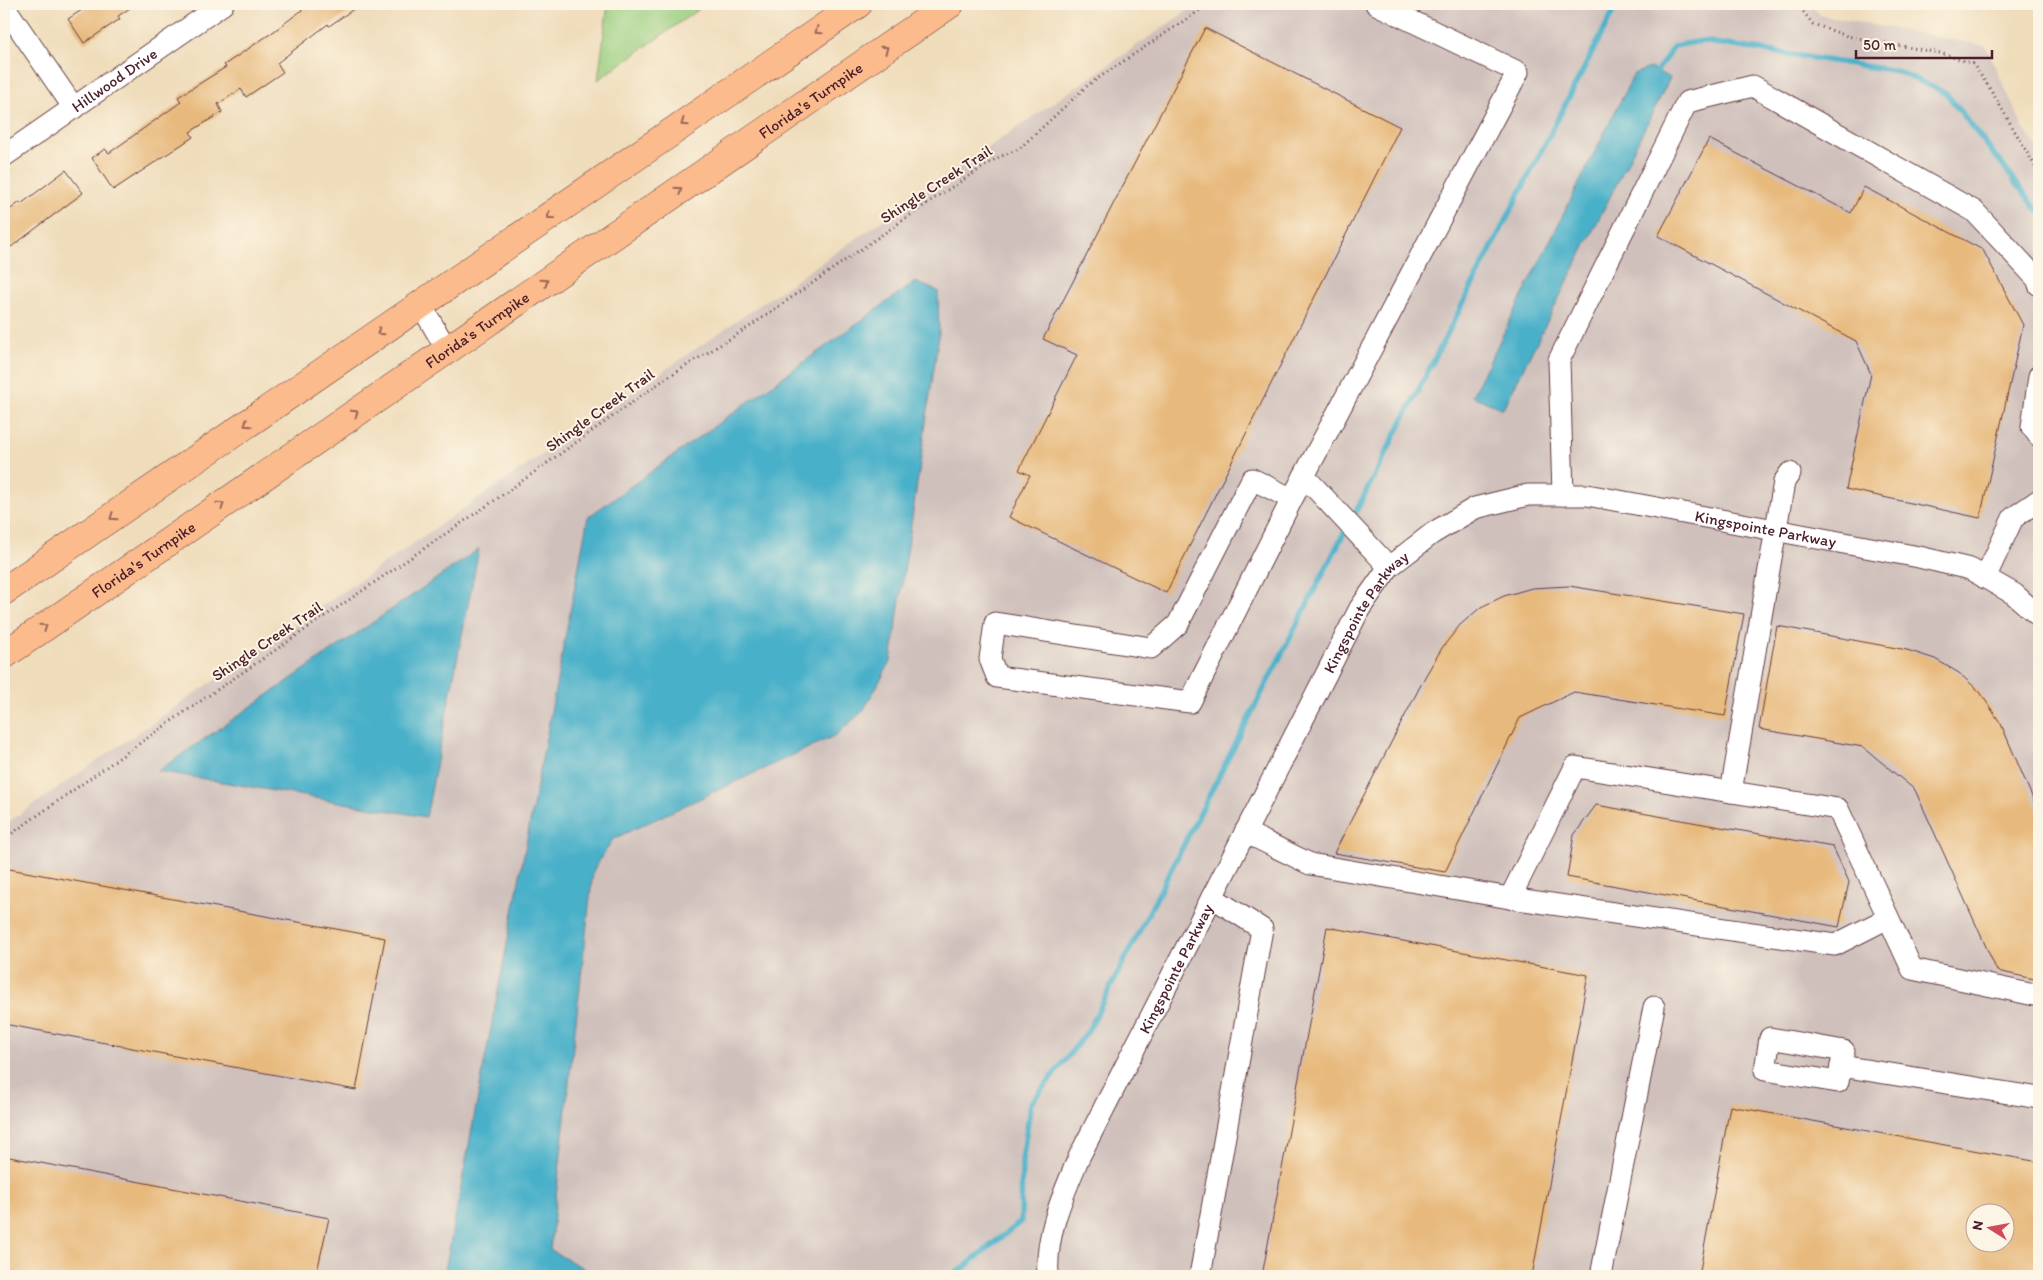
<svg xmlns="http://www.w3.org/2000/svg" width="2043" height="1280" viewBox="0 0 2043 1280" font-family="Itim,sans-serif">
<rect width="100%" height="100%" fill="#fcf5e5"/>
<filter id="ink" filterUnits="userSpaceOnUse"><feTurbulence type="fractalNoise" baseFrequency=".02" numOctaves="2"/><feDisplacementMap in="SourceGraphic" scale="10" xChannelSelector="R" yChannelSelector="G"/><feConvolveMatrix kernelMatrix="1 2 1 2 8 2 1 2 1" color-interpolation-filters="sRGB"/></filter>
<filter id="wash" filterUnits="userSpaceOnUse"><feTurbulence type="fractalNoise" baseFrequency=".0096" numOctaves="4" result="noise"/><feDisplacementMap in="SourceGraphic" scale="20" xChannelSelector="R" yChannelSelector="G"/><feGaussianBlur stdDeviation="1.12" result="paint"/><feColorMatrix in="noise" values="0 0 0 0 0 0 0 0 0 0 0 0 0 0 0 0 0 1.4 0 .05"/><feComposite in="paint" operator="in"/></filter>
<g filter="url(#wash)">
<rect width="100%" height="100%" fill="#efdcba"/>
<path fill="#cfc0bb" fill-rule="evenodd" d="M1197,4H1812L1819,15L1986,46L2024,129L2039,150V1276H4V825ZM1976,1212H2006V1242H1976Z"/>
<path fill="#9ace7f" stroke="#727655" d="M608,4H706L598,80Z"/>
<g fill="#4ab0c9" stroke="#4a687a">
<path d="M1650,68L1670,78L1503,409L1472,396L1634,74Z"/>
<path d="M915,282L938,291L939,334L891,661L863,711L836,735L613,839L593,871L550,1250L592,1273L601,1276H444L588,517Z"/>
<path d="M479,549L426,817L158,771Z"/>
</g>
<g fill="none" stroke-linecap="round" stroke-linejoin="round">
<g stroke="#4ab0c9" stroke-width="5.5">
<path d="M1657,71L1674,46L1702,41L1897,71L1946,93L2039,212"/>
<path d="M1352,519L1617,4"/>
<path d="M949,1276L962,1269L1021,1221L1022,1160L1031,1103L1088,1031L1347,527"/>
</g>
</g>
<g id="blocks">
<g fill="#e7b97d" fill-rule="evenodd">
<path d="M91,4H136L118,16L120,19L84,43L68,19Z"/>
<path d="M310,4H361L329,26L328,24L277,63L283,72L246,97L241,89L218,104L222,112L190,132L193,137L113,190L92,158L105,149L109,153L140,131L181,102L178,97L226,67L224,65L273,32Z"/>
<path d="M1205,28L1400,127L1166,593L1009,517L1030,475L1019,470L1077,355L1043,339Z"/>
<path d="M1709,139L1851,213L1864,187L1983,250L2023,325L1980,518L1846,489L1871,374L1856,341L1658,236Z"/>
<path d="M66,170L83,193L11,247L4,237V214L20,202L21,204Z"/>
<path d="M1569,586L1744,614L1725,716L1574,692L1520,718L1445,872L1334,853L1426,675L1442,648L1460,625L1481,607L1504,596L1532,588Z"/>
<path d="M1777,626L1907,650L1935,659L1959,673L1980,692L2001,724L2039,813V980L1997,971L1915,790L1863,747L1759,729Z"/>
<path d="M1596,805L1833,847L1849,882L1839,927L1567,877L1574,835Z"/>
<path d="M4,868L385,938L356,1090L4,1024Z"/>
<path d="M1327,927L1588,975L1532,1276H1262Z"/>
<path d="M1730,1106L2039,1162V1276H1699ZM1976,1212H2006V1242H1976Z"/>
<path d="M4,1156L329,1218L316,1276H4Z"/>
</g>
</g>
</g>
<g filter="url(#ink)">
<use href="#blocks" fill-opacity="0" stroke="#633b40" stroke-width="1"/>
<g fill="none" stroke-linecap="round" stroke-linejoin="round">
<defs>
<g id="minor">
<path d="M1376,4L1518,72L1304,476L1389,567"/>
<path d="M4,6L74,108"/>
<path id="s1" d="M4,156L223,4"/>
<path d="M421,305L447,350"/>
<path d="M2039,376L2032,427L2039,436"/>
<path d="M1563,495L1559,360L1687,102L1753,86L1974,211L2038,280L2039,285"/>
<path d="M1292,499L1252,479L1178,624L1151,648L995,623L990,659L997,677L1190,702L1292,499L1304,476"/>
<path d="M1985,578L2013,518L2039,500"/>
<path d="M1731,792L1784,482L1790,473"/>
<path d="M1245,832L1310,864L1510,898L1575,767L1838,809L1912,969L2039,996"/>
<path d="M1510,898L1835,945L1888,918"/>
<path d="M1770,1038L1844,1051L1838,1082L1765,1070Z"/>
<path d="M1841,1066L2039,1098"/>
<path id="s2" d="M1048,1276C1045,1234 1063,1195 1079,1157L1360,608L1389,567L1433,533L1475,508L1528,495H1587L1919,557L1970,569L2014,594L2039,616"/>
<path d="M1200,1276L1262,929L1212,897"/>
<path d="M1601,1276L1654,1007"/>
</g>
<g id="highway">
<path d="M4,591L858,4"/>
<path id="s3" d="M4,655L950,4"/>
</g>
</defs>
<use href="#minor" stroke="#633b40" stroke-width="23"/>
<use href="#highway" stroke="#633b40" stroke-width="29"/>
<g stroke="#633b40" stroke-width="3" stroke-dasharray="1 4" stroke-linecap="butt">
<path d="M1797,4L1813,24L1847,36L1940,53L1973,64L1991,90L2039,173"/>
<path d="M4,839L170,722L501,496L665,379L749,327L935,198L997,158L1019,149L1088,85L1209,4"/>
</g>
<use href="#minor" stroke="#fff" stroke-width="21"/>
<use href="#highway" stroke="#fbbb8c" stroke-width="28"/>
</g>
<defs><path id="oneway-chevron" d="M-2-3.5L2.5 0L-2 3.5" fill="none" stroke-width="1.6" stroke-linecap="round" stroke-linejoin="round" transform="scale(1.25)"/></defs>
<g stroke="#9a6557">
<use href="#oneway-chevron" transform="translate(818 31) rotate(145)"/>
<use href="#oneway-chevron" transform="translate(885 49) rotate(-35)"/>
<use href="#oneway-chevron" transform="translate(684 123) rotate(145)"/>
<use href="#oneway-chevron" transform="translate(679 190) rotate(-35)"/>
<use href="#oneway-chevron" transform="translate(550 216) rotate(145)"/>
<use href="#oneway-chevron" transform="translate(545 282) rotate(-35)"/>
<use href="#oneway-chevron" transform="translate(380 332) rotate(145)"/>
<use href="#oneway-chevron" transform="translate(355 413) rotate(-35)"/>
<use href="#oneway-chevron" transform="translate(247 424) rotate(145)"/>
<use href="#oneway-chevron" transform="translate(221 505) rotate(-35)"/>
<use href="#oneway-chevron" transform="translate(113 517) rotate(145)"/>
<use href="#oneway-chevron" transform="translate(44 627) rotate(-35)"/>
</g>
</g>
<g text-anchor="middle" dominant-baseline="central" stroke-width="4" stroke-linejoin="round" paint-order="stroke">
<g font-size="16" fill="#4a1f2b" stroke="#fcf5e5">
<text stroke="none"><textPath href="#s1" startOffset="134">Hillwood Drive</textPath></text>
<text stroke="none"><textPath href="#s3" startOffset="979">Florida's Turnpike</textPath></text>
<text transform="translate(936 184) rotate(-33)">Shingle Creek Trail</text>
<text stroke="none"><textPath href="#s3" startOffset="574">Florida's Turnpike</textPath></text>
<text transform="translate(600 410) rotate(-36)">Shingle Creek Trail</text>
<text stroke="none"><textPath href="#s2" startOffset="1191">Kingspointe Parkway</textPath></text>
<text stroke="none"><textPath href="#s3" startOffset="169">Florida's Turnpike</textPath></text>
<text stroke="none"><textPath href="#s2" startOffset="741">Kingspointe Parkway</textPath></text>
<text transform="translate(267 641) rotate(-34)">Shingle Creek Trail</text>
<text stroke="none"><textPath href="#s2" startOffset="336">Kingspointe Parkway</textPath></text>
</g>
</g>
<rect width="2043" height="1280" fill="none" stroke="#fcf5e5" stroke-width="20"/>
<g transform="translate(1990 1228) rotate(281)"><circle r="24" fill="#fcf5e5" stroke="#b59f9b"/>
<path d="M0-4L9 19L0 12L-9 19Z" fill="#d1495b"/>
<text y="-8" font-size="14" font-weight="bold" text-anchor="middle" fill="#4a1f2b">N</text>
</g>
<path d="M1856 50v8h136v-8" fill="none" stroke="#4a1f2b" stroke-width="2.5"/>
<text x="1863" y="50" font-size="15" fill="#4a1f2b" stroke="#fcf5e5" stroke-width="4" paint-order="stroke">50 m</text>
</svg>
